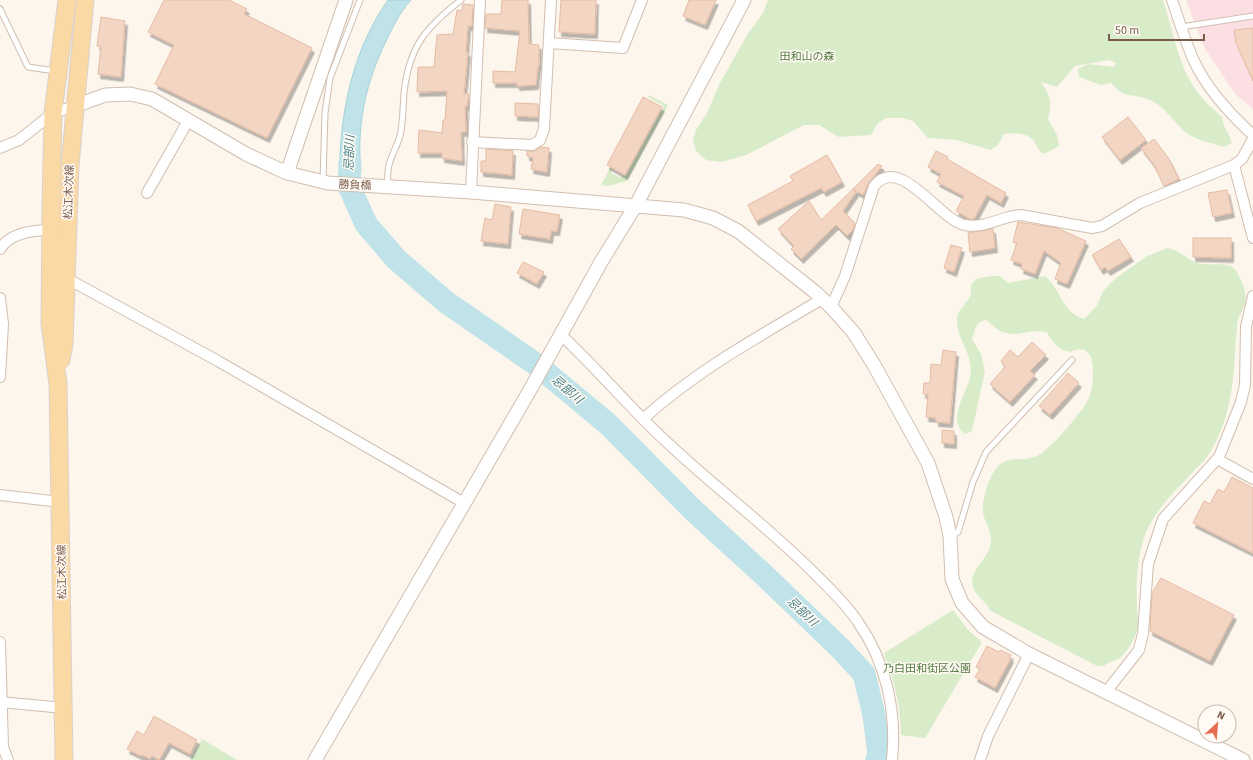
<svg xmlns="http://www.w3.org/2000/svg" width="1253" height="760" viewBox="0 0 1253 760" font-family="'Source Sans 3','Noto Sans JP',sans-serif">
<defs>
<filter id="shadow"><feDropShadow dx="2.5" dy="4.5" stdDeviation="0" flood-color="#0004"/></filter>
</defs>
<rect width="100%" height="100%" fill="#fdf6ec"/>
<path fill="#fbdfe3" d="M1186,0H1253V109L1235,94L1204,47Z"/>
<g fill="#d8ecc9">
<path d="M768,0H1163C1173,31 1178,66 1198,93C1205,102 1214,110 1222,117C1223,127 1229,133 1232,143L1224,147C1212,143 1194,140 1184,131C1172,120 1163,104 1147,99C1128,92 1128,101 1111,83L1101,85L1079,77L1078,69L1088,64L1114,67L1116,63L1109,60L1075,66L1057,87L1041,82C1051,97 1052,101 1048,119L1057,135L1059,146L1044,154C1037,150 1038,147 1034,141C1027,132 1014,133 1004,134L997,146L990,150L957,140L928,138L913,121L903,118H886L877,124L871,135L839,137L819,125H804L746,155L721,162L706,160L696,151L693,139L696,130L707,113L720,83L747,35L763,13Z"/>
<path d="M649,95L668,105L627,181L608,186L601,185L610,168L612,169L611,173L621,178L623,175L626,176L664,106L648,97Z"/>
<path d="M1168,248C1181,250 1189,263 1203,264C1216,266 1231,260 1238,274C1242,282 1248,295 1245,303C1243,312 1238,314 1237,326C1233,373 1235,412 1209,454C1205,461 1198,466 1193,472C1177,489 1160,505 1149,526C1137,549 1136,580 1137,606C1137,612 1138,618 1138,624C1137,636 1130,648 1122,656C1117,661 1109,661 1104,666H1097L991,611C986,602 977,597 973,587C967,570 991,558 991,541C991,528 984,522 983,512C981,503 987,486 991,477C1004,451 1017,464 1037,456C1048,452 1083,411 1088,400C1092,392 1093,383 1093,374C1093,357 1089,343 1070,352C1058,349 1052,343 1047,332C1021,328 1010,345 987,320C976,321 975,330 972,339L981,354L985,371L972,431L965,434C946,420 967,393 970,377C975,355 955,338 957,318C958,309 969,302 971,294C971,290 970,286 973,282C979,276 992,276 1000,276L1008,283L1045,276C1062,290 1061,312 1084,319L1097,306L1103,291L1116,278L1147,256Z"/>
<path d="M953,610L968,630L982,642L925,738L901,735C900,702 895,684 884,653Z"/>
<path d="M202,739L237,760H190Z"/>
</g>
<path fill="#bfe3e8" stroke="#a5d3da" d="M388,0H411C400,12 394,25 387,39C362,90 354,138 364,194L340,193C337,127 349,55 388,0Z"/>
<path fill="#fdf6ec" d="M337,171L362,172L366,192L337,191Z"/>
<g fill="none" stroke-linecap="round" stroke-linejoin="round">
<path stroke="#bfe3e8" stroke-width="23" d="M350,162L349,186L366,224L396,259L446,302L537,365L609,425L694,511L764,575L839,647L864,674L874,715L879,754L877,760"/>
</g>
<g fill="#f3d5c3" stroke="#e6bba3" filter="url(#shadow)">
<path d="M164,0H229L247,9L244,14L312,48L267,138L155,84L174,45L148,32Z"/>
<path d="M502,0H528L529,44L539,45V66H538L536,85L517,86V83H493V71L515,72L520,31L485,28L486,14H501Z"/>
<path d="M561,0H596L595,34L559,32Z"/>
<path d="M689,0H716L705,25L683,16Z"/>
<path d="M463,4L473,5L472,26H468L466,52H468L464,94H469L467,106H465L466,132H461L462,161L442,158V153H418L419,130L442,133L443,120H445L447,91L417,92L418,67H434L437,35L453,34L457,10L462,11Z"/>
<path d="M101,17L125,21L121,77L98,74L101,47L97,46Z"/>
<path d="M1253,28V81L1236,43L1234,30Z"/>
<path d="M643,97L662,107L625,175L607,165Z"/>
<path d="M515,103L538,104V117L515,116Z"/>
<path d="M1128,117L1146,140L1120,160L1102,137Z"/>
<path d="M1154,139L1169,159L1179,179L1164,186L1154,165L1141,148Z"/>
<path d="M540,147L549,148L547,172L531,169L533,158L527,156V151H535Z"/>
<path d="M486,149L513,151L512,175L481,172V161H486Z"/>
<path d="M936,151L948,157L947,159L1006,193L1001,203L987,195L974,219H970L956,211L964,196L937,182L941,174L928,167Z"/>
<path d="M827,155L842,182L824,192L821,188L756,221L748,205L793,181L790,176Z"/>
<path d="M878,164L882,166L868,184L863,195L853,189Z"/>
<path d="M853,189L856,192L843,211L855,223L853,230L847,236L836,225L801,259L791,249L794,246L778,229L809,201L821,220Z"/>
<path d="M1227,190L1232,213L1213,217L1208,193Z"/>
<path d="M495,204L511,207L508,244L481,241L485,218L492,220Z"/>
<path d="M523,209L560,215L557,231H551L550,239L519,234Z"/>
<path d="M1018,222L1057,228L1086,241L1067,284L1055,279L1061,263L1044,251L1035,274L1021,269L1022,264L1011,260L1017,243L1013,242Z"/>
<path d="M991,229H993L995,248L970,252L968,233Z"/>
<path d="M1193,238H1231V258L1193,257Z"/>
<path d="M1119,239L1131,257L1108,271L1105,267L1101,270L1092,255Z"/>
<path d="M951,245L962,248L954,272L944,268Z"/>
<path d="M523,262L544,272L537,284L517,273Z"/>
<path d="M1032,342L1046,355L1030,371L1035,375L1010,402L990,384L1005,367L1001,361L1010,350L1018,357Z"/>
<path d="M943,350L956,352L950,423L936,422V418L926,417L928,394H923L924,383H930L931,364L941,365Z"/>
<path d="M1068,373L1079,383L1050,415L1039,406Z"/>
<path d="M942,430L954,431V444L942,443Z"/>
<path d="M1232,477L1253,488V553L1193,523L1204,501L1210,504L1218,489L1224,492Z"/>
<path d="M1161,578L1234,615L1210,661L1150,631L1152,593Z"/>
<path d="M987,646L999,652L1000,650L1011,655L1009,658H1011L995,688L975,677L980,669L976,667Z"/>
<path d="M154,716L197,740L190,754L169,743L159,760L152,756L150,759L142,755L141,756L127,749L137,731L144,735Z"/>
</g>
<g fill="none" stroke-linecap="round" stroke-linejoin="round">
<defs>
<g id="service">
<path d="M0,9L28,67L55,71"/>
<path d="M1181,27L1253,16"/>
<path d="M323,181L325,113L330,78L360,0"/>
<path d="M388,186C386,160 393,158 400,136C403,123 403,107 404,93C409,47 425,28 461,0"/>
<path d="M951,536L958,532L973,482L986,452L1072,360"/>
</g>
<g id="minor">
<path d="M1172,0C1179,20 1185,41 1194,61C1207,89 1230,114 1253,135"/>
<path d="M549,43L623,48L642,0"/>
<path d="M472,142L532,145L540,140L544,129L551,0"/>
<path d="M0,148L19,140L53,113L75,106"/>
<path d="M1234,165L1253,238"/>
<path d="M471,192L480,0"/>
<path d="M147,193L188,121"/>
<path d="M0,249C10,233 33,230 51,230"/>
<path d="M66,278L218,361L464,503"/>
<path d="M0,298L3,324L0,377"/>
<path d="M831,307L845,276L874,186C900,153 940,221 965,225C985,229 1002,216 1021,215L1092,228L1102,226L1140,203L1234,165L1242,159L1253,139"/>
<path d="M560,334C599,370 632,411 671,446C718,490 771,529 816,575C831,590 846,604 858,622C886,662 897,711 892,760"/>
<path d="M643,419C697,370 760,336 822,299"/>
<path d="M1217,459L1253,479"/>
<path d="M0,495L60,502"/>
<path d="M0,642L3,747L8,760"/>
<path d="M1106,692L1139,650L1143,633L1148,564L1163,519L1219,457L1241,402L1245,385L1246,327L1253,296"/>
<path d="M0,702L64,708"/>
<path d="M980,760L988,736L1029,654"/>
</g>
<g id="tertiary">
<path d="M75,106L105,95L130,94L152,99L246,154L287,173L328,183L471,192L684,210L713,218L738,231L815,292L831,307L854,333L874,365L928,463L946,517L950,536L952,579L962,603L983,627L1029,654L1243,760"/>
<path d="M287,173L346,0"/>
<path d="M315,760L530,390L601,262L636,205L744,0"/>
</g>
<g id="primary">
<path d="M61,360L64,344L70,165L85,0"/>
<path d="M64,760L58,384L50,323L51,208L53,113L67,0"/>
</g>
</defs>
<use href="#service" stroke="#d1beb0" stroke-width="7"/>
<use href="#minor" stroke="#d1beb0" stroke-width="12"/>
<use href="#tertiary" stroke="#d1beb0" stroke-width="15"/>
<use href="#primary" stroke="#dad1cd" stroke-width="19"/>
<use href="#service" stroke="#fff" stroke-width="5"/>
<use href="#minor" stroke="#fff" stroke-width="10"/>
<use href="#tertiary" stroke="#fff" stroke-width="13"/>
<use href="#primary" stroke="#fbd9a5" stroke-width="17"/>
</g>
<g text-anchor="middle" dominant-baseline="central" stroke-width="3" stroke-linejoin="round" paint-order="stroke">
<g font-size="11" fill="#537a41" stroke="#fffaf3">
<text x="807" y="56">田和山の森</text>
<text x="927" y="668">乃白田和街区公園</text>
</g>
<g font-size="11" fill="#7a5c4d" stroke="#fffaf3">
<text transform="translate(355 185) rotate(3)">勝負橋</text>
<text transform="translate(69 192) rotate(-88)">松江木次線</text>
<text transform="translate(62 572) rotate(-91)">松江木次線</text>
</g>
<g font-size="12" font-style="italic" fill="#437c86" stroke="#fffaf3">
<text transform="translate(350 153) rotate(-88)">忌部川</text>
<text transform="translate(567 390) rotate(40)">忌部川</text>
<text transform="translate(802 612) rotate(43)">忌部川</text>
</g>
</g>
<g transform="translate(1217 724) rotate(26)"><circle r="19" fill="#fffaf3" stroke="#cabbb1"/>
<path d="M0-3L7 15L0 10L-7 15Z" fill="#e76f51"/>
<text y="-6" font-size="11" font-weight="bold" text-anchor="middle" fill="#7a5c4d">N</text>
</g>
<path d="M1109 34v6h95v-6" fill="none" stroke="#7a5c4d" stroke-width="2"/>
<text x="1115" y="34" font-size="12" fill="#7a5c4d" stroke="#fffaf3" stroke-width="3" paint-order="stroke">50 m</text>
</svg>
